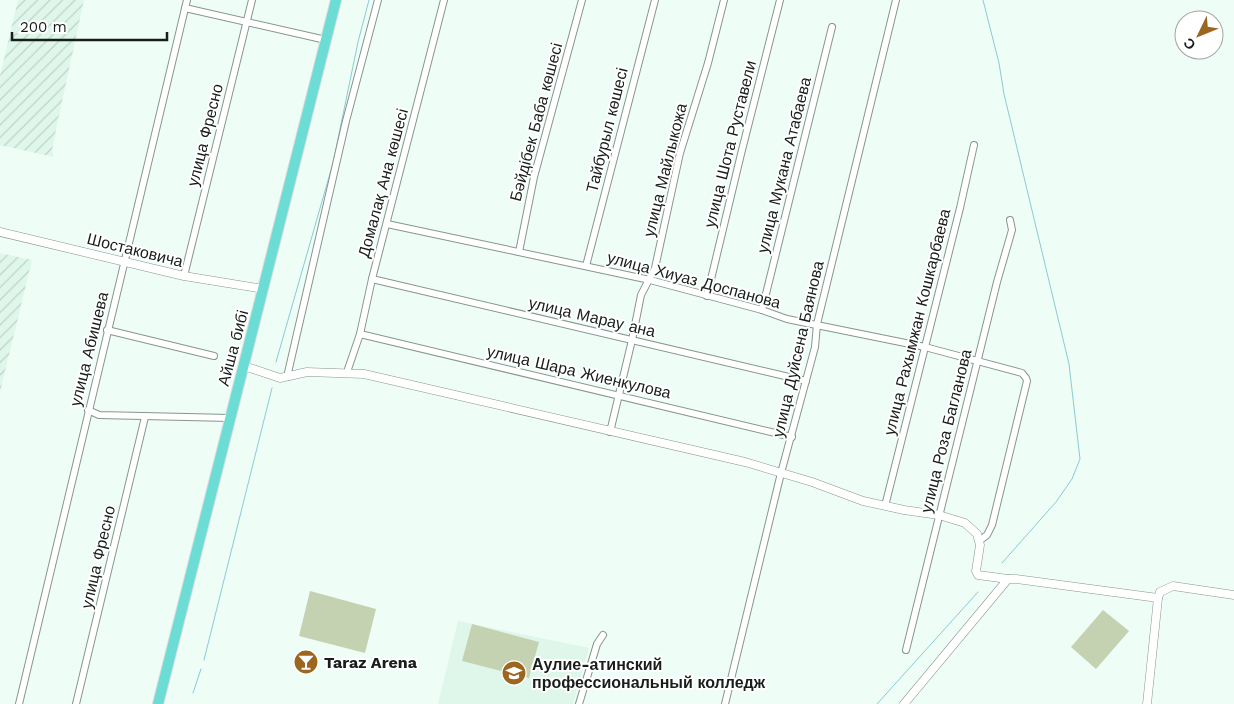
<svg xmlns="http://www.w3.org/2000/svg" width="1234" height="704" viewBox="0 0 1234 704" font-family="'Work Sans',sans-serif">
<defs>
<pattern id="industrial-furrows" width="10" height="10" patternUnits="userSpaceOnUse" patternTransform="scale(1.25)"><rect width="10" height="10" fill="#dff7eb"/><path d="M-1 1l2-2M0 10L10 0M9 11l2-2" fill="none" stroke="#bfd3c9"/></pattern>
</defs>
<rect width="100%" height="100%" fill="#eefdf6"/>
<path fill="#dff7eb" d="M458,621L589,648L573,704H438Z"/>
<g fill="url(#industrial-furrows)">
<path d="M18,0H84L57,125L52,151L54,157L0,145V76Z"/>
<path d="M0,253L32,260L0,392Z"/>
</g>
<g fill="#c4d2b1">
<path d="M310,591L376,609L365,653L299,636Z"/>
<path d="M1103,610L1129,631L1096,669L1071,647Z"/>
<path d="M472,624L539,642L529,678L462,661Z"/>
</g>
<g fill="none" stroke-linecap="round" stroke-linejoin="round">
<g stroke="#89cbd3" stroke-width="1">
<path d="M983,0L999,63L1004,94L1069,364L1080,459L1072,479L1056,502L1002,563"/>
<path d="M276,362L333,163L358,42L369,0"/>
<path d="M204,660L272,388"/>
<path d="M193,693L201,669"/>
<path d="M877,704L978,592"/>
</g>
<defs>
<g id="minor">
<path d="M185,8L326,40"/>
<path d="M387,224L650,280L762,310L787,319L925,347L1022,373L1026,378L1027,381L992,525L987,535L979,541"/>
<path d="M519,252L534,177L582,0"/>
<path d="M586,266L655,0"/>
<path d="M184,276L252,0"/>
<path d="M372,279L806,381"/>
<path d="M707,296L741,154L780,0"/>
<path d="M762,310L832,27"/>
<path d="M107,330L214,356"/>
<path d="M360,334L792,437"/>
<path d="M347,372L360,334L372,279L444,0"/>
<path d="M287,377L346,121L378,0"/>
<path d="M88,410L99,415L230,418"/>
<path d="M610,432L632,340L641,295L655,268L680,153L708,63L724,0"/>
<path d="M885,506L960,208L974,145"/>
<path d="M906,650L997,282L1012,230L1010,220"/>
<path d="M19,704L187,0"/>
<path d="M76,704L145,417"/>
<path d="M579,704L597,644L603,635"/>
<path d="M725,704L781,473L815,347L817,324L896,0"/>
</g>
<g id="tertiary">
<path d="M0,232L184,276L264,289"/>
<path d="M244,366L280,378L307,372L364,374L745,462L812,482L863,501L904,510L939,515L965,523L977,534L980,545L976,571L978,575L1008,579"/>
<path d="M1158,598L1160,592L1173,586L1234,595"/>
<path d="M904,704L1008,579H1016L1158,598L1147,704"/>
</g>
<path id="primary" d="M158,704L336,0"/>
</defs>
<use href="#minor" stroke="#87968f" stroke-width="8"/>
<use href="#tertiary" stroke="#87968f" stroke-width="9"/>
<use href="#primary" stroke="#dadbdb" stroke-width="12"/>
<use href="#minor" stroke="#fff" stroke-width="6"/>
<use href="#tertiary" stroke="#fff" stroke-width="8"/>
<use href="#primary" stroke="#6bddd5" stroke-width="10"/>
</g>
<defs>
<symbol id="bar-disc" viewBox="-11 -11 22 22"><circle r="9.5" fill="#9c6520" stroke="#fff"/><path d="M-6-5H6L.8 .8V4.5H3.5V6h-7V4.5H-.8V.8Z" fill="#fff"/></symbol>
<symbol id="university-disc" viewBox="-11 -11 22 22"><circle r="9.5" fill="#9c6520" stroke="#fff"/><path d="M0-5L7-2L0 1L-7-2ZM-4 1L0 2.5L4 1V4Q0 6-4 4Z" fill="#fff"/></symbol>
</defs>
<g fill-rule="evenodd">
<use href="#bar-disc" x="292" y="648" width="28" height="28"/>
<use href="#university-disc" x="500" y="659" width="28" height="28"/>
</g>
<g text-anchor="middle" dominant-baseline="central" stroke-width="4" stroke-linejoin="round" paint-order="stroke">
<g font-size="16" fill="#181e1b" stroke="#fff">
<text transform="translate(536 122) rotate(-75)">Бәйдібек Баба көшесі</text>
<text transform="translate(607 130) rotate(-76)">Тайбурыл көшесі</text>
<text transform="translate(205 135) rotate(-76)">улица Фресно</text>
<text transform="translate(730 144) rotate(-76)">улица Шота Руставели</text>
<text transform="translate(784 165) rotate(-76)">улица Мукана Атабаева</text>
<text transform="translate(665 170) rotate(-76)">улица Майлыкожа</text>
<text transform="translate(383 183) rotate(-75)">Домалақ Ана көшесі</text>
<text transform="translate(135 250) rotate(14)">Шостаковича</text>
<text transform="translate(694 280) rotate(15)">улица Хиуаз Доспанова</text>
<text transform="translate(592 317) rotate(13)">улица Марау ана</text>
<text transform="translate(917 322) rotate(-76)">улица Рахымжан Кошкарбаева</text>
<text transform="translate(233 348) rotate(-75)">Айша бибі</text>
<text transform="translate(89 349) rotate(-76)">улица Абишева</text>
<text transform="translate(798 349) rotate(-77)">улица Дуйсена Баянова</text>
<text transform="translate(579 372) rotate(13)">улица Шара Жиенкулова</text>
<text transform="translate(946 431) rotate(-76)">улица Роза Багланова</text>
<text transform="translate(98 557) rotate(-77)">улица Фресно</text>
</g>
<g font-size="16" font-weight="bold" fill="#181e1b" stroke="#fff" text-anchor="start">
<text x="324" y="662">Taraz Arena</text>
<text x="532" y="664">Аулие-атинский<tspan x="532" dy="18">профессиональный колледж</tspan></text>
</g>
</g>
<g transform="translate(1199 35) rotate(227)"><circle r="24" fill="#ffffff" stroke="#a3a5a4"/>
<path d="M0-4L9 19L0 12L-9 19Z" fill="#9c6520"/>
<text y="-8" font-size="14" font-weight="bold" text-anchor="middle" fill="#181e1b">С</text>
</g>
<path d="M12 32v8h155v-8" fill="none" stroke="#181e1b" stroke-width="2.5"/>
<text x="20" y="32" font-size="15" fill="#181e1b" stroke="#ffffff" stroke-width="4" paint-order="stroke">200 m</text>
</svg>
